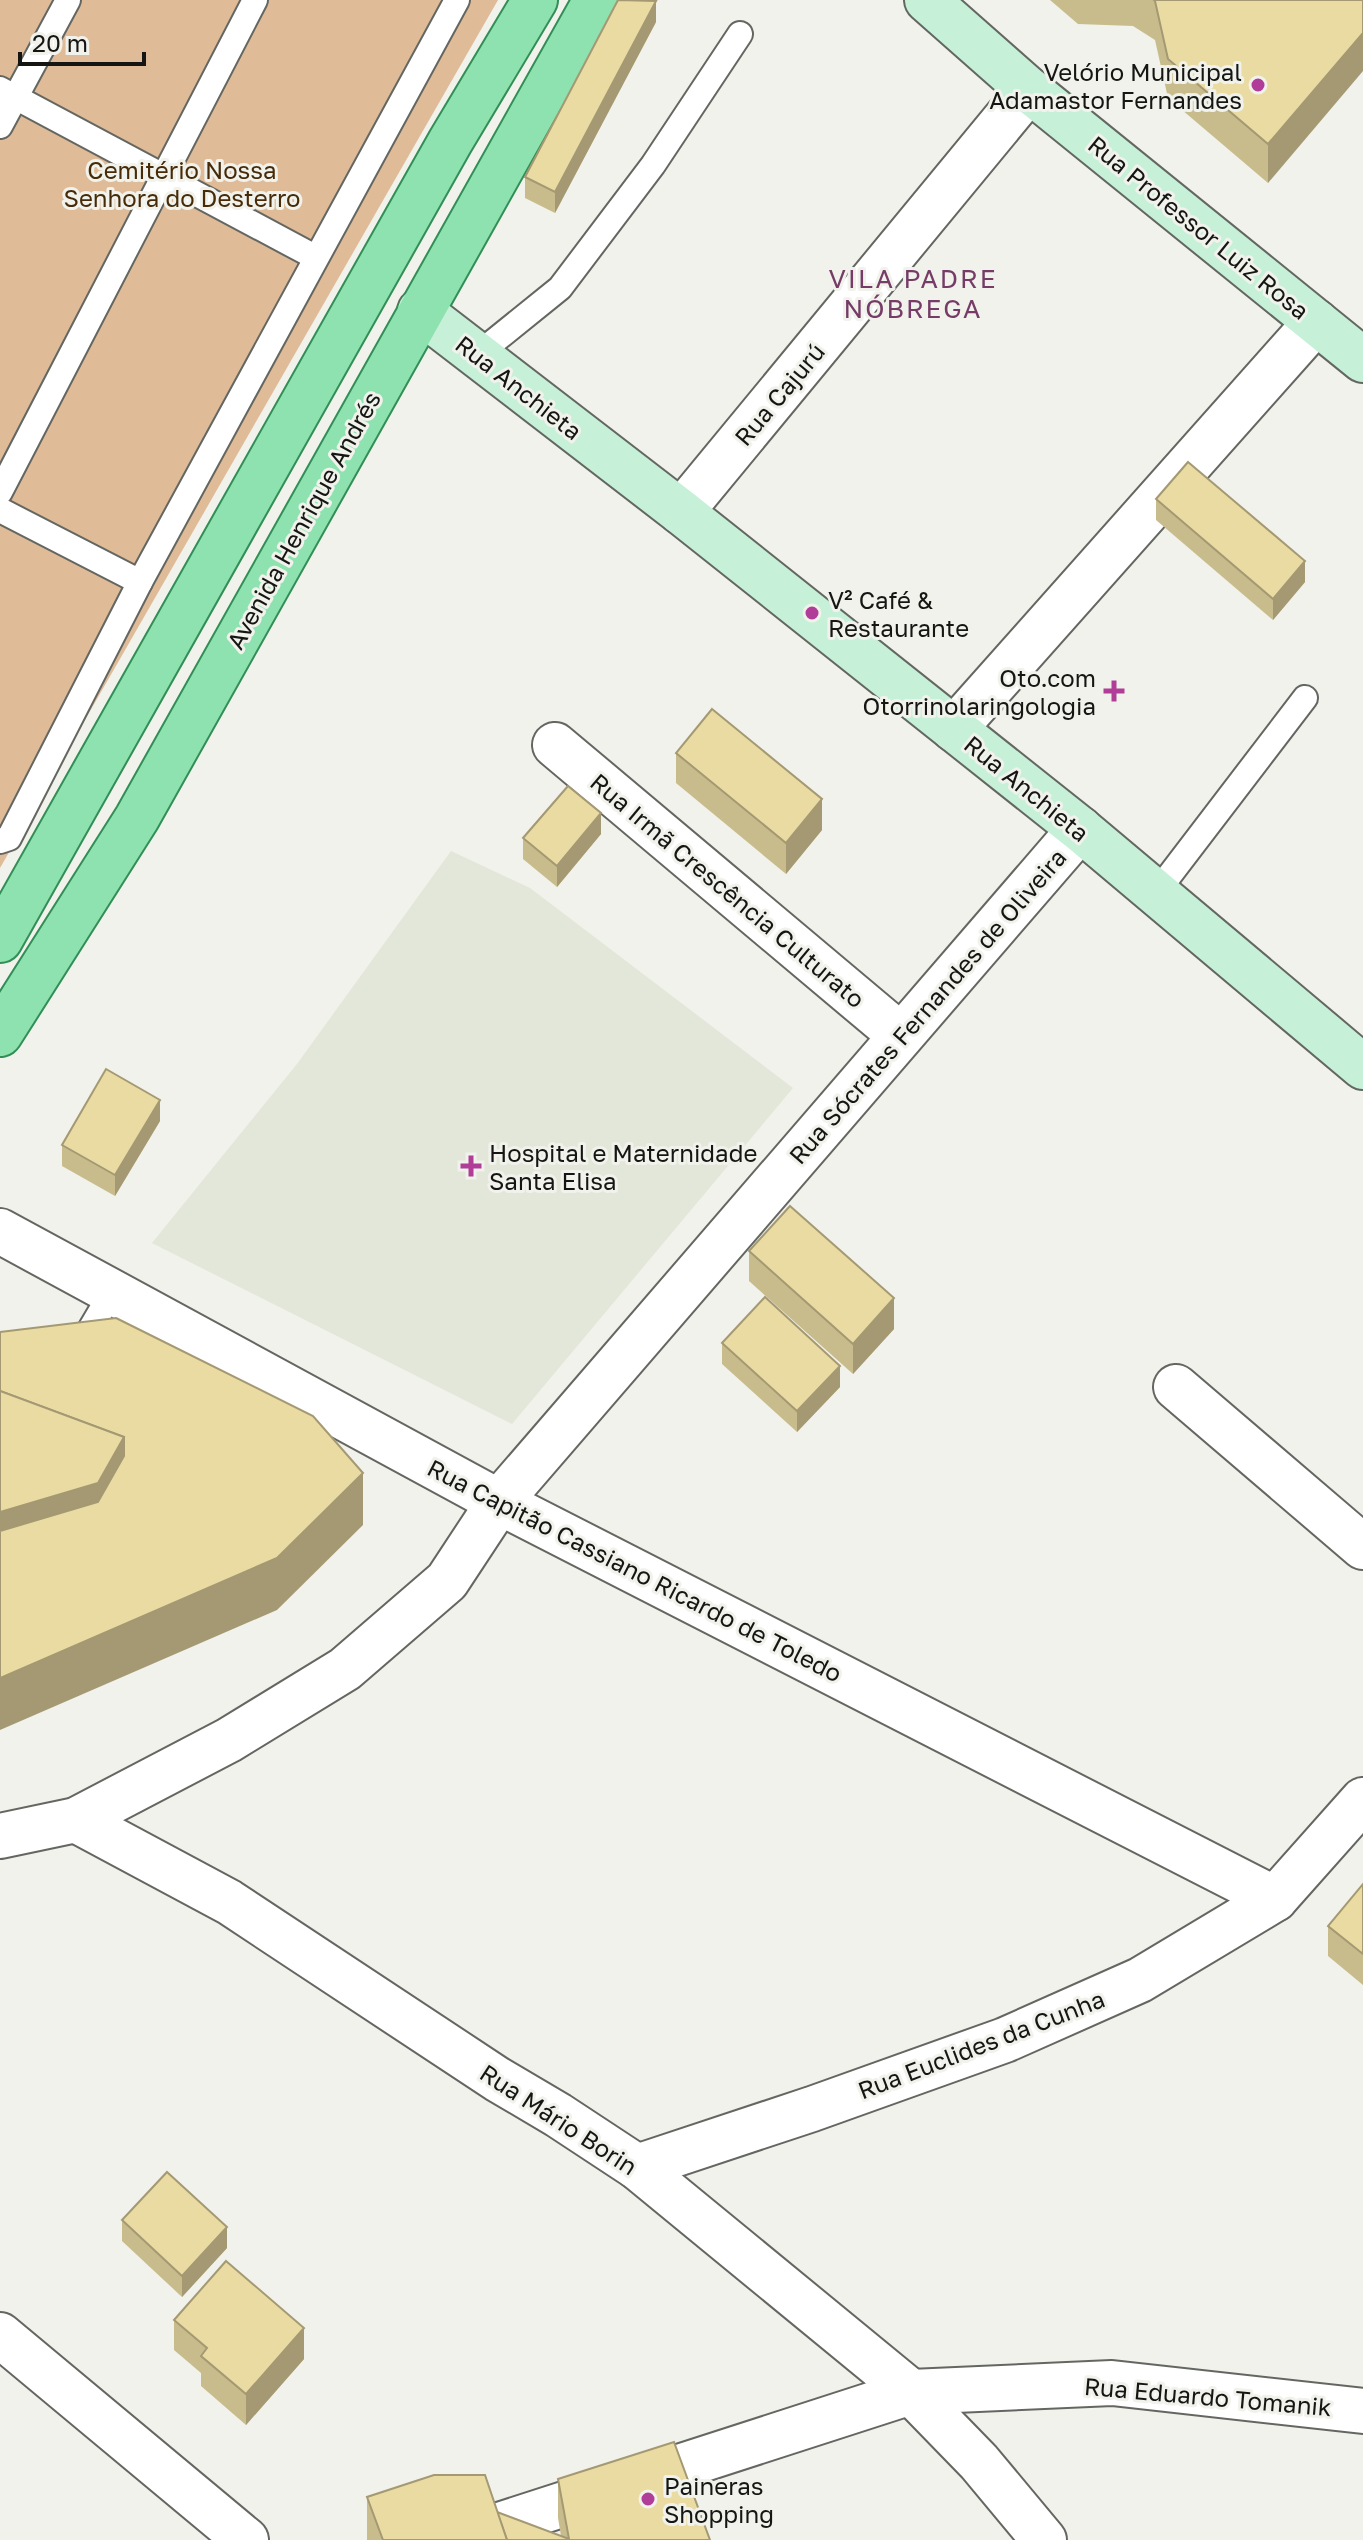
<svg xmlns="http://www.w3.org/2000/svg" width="1363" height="2540" viewBox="0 0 1363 2540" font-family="'Golos Text',sans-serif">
<rect width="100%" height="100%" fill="#f0f2eb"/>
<path fill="#e2e7d9" d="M451,851L530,888L793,1088L512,1424L152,1243L297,1064Z"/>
<path fill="#dfbb98" d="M0,0H498L0,868Z"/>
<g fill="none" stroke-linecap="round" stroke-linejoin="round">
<defs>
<g id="service">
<path d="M0,89L315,257"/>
<path d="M0,126L68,0"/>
<path d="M477,355L560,288L653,165L740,34"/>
<path d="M0,492L255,0"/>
<path d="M0,510L140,582"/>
<path d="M0,841L9,838L140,582L457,0"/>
<path d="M1156,893L1305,698"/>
<path d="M79,1348L112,1292"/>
</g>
<g id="minor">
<path d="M681,512L1029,90"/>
<path d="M954,729L1316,322"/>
<path d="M555,745L900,1035"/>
<path d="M0,1231L499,1502L1275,1899"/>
<path d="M1176,1387L1363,1547"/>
<path d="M76,1820L229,1902L497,2079L558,2115L637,2167L911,2392L979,2462L1044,2540"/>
<path d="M0,1836L76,1820L229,1740L345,1669L447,1581L499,1502L1080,829"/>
<path d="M637,2167L812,2109L1005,2040L1140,1980L1275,1899L1363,1800"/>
<path d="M0,2335L246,2540"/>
</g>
<path id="tertiary" d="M453,2540L911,2392L1112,2383L1363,2411"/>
<g id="secondary">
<path d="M927,0L1029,90L1363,360"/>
<path d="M420,311L681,512L1080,829L1363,1067"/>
</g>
<g id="primary">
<path d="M0,940L450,142L535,0"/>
<path d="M0,1034L137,818L596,0"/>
</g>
</defs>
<use href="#service" stroke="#646761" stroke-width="28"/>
<use href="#minor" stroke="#646761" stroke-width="48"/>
<use href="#tertiary" stroke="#646761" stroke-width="48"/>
<use href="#secondary" stroke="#646761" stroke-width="48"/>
<use href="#primary" stroke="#328e56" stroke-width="48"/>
<use href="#service" stroke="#fff" stroke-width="24"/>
<use href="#minor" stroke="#fff" stroke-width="44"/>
<use href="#tertiary" stroke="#fff" stroke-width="44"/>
<use href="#secondary" stroke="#c6f0d7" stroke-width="44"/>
<use href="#primary" stroke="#8de2af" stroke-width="44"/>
</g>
<g fill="#c9bc8c">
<path d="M1050,0H1363L1268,183L1168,98L1155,40L1133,26L1078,24Z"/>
<path d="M656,22L555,213L525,198V177Z"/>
<path d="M1156,499L1305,582L1273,620L1156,520Z"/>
<path d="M676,753L822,830L786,874L676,783Z"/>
<path d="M601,834L557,887L523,859V838Z"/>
<path d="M160,1121L115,1196L62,1166V1145Z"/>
<path d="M749,1251L894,1329L853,1374L749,1281Z"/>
<path d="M722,1343L840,1387L797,1432L722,1364Z"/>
<path d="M1363,1884V1985L1328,1956V1926Z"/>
<path d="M122,2220L227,2248L182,2297L122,2241Z"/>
<path d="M174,2320L304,2359L246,2425L201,2386V2373L174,2350Z"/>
<path d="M558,2479L710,2540H367V2497L497,2512L561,2536L558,2518Z"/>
</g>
<g fill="#a49972">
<path d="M656,1V22L555,213V192Z"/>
<path d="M1363,33V71L1268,183V144Z"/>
<path d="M1305,561V582L1273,620V599Z"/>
<path d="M822,799V830L786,874V843Z"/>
<path d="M601,813V834L557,887V866Z"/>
<path d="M160,1100V1121L115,1196V1175Z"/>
<path d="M894,1298V1329L853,1374V1344Z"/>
<path d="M840,1366V1387L797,1432V1411Z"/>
<path d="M124,1437V1508L0,1583V1512Z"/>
<path d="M363,1473V1525L277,1610L0,1730V1678Z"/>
<path d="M227,2227V2248L182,2297V2276Z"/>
<path d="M304,2328V2359L246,2425V2394Z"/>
</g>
<g fill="#eadba3" stroke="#a49972" stroke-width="2">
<path d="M618,0L656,1L555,192L525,177Z"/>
<path d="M1154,0H1363V33L1268,144L1168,59L1155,1Z"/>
<path d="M1188,462L1305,561L1273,599L1156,499Z"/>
<path d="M712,709L822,799L786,843L676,753Z"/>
<path d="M568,786L601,813L557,866L523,838Z"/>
<path d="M106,1069L160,1100L115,1175L62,1145Z"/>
<path d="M790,1206L894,1298L853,1344L749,1251Z"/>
<path d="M765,1297L840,1366L797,1411L722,1343Z"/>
<path d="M116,1318L313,1416L363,1473L277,1558L0,1678V1531L98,1502L124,1456V1437L0,1391V1332Z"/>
<path d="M0,1391L124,1437L98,1483L0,1512Z"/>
<path d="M1363,1884V1954L1328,1926Z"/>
<path d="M167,2172L227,2227L182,2276L122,2220Z"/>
<path d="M226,2261L304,2328L246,2394L201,2356L207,2348L174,2320Z"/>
<path d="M674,2442L710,2540H507L497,2512L569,2539L558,2479Z"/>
<path d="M434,2475H485L507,2540H383L367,2497Z"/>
</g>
<g fill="#b03d97" stroke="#f0f2eb" stroke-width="3">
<circle cx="1258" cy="85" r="8"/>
<circle cx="812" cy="613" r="8"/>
<path d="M1110 679h8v8h8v8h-8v8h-8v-8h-8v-8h8z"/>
<path d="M467 1154h8v8h8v8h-8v8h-8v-8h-8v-8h8z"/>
<circle cx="648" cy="2499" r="8"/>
</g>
<g text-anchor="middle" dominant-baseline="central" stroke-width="6" stroke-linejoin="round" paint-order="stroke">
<g font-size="24" fill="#151613" stroke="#f0f2eb" text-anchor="start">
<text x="1242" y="71" text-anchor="end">Velório Municipal<tspan x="1242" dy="28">Adamastor Fernandes</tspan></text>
<text x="828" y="599">V² Café &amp;<tspan x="828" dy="28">Restaurante</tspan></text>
<text x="1096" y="677" text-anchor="end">Oto.com<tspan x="1096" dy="28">Otorrinolaringologia</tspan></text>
<text x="489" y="1152">Hospital e Maternidade<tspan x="489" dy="28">Santa Elisa</tspan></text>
<text x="664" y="2485">Paineras<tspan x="664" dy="28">Shopping</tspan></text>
</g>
<g font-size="24" fill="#472b09" stroke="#f0f2eb">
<text x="182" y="169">Cemitério Nossa<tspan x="182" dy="28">Senhora do Desterro</tspan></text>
</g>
<g font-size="24" fill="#151613" stroke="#f0f2eb">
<text transform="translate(1199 227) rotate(39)">Rua Professor Luiz Rosa</text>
<text transform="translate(519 387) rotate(38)">Rua Anchieta</text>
<text transform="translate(779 394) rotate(-50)">Rua Cajurú</text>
<text transform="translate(303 520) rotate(-61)">Avenida Henrique Andrés</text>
<text transform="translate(1027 788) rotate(39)">Rua Anchieta</text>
<text transform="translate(728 890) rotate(40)">Rua Irmã Crescência Culturato</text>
<text transform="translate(927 1006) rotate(-49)">Rua Sócrates Fernandes de Oliveira</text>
<text transform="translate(635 1570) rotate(27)">Rua Capitão Cassiano Ricardo de Toledo</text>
<text transform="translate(981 2044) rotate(-21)">Rua Euclides da Cunha</text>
<text transform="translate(559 2119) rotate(33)">Rua Mário Borin</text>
<text transform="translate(1208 2396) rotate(5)">Rua Eduardo Tomanik</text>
</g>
<g font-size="26" letter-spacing="2" fill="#763c67" stroke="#f0f2eb">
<text x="913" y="278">VILA PADRE<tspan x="913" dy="30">NÓBREGA</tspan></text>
</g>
</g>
<path d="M20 52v12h124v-12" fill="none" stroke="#151613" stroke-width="4"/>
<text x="32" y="52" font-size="24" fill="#151613" stroke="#f0f2eb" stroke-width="6" paint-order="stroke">20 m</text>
</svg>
